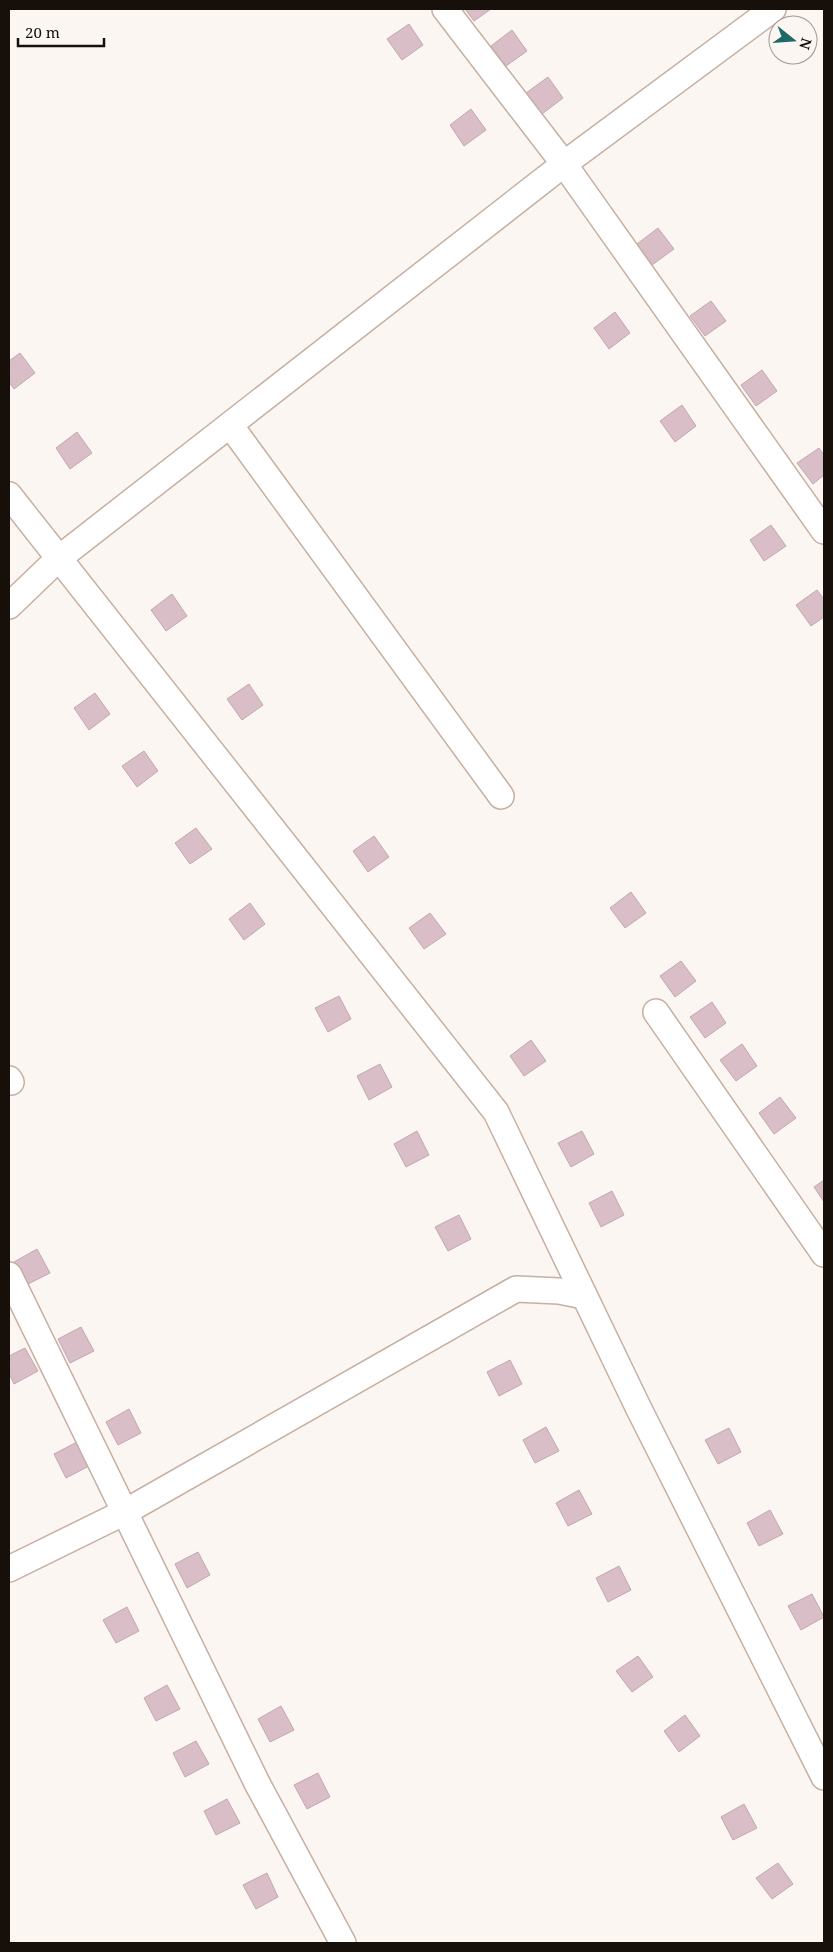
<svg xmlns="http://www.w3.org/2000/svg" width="833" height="1952" viewBox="0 0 833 1952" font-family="'Noto Serif',serif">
<rect width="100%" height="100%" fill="#fcf6f3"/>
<g fill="#d9bec8" stroke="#c2a7b1">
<path d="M465,9H491L474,21Z"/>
<path d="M409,24L423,45L402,60L387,39Z"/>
<path d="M512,30L527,51L506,66L491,46Z"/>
<path d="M548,77L563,98L542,114L526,93Z"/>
<path d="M471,109L486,130L464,146L450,125Z"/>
<path d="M658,228L674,249L652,265L637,244Z"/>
<path d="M711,301L726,321L705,336L690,316Z"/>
<path d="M615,312L630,333L609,349L594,328Z"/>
<path d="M20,353L35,373L14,389L9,382V361Z"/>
<path d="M762,370L777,391L756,406L741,385Z"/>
<path d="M682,405L696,426L675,442L660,421Z"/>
<path d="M77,432L92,453L70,469L56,448Z"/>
<path d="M819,448L824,455V475L813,484L797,463Z"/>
<path d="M771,525L786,546L764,561L750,540Z"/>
<path d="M817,590L824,599V617L811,626L796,605Z"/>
<path d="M172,594L187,616L166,631L151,610Z"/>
<path d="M249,684L263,705L242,720L227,699Z"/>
<path d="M95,693L110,714L89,730L74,708Z"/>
<path d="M144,751L158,771L137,787L122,766Z"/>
<path d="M196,828L212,849L190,864L175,843Z"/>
<path d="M374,836L389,857L368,872L353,851Z"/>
<path d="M631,892L646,913L625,928L610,908Z"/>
<path d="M250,903L265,924L244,940L229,919Z"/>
<path d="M430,913L446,934L424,949L409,928Z"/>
<path d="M681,961L696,981L675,997L660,976Z"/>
<path d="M339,996L351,1019L328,1032L315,1008Z"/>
<path d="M712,1002L726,1023L705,1038L690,1017Z"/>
<path d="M531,1040L546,1061L524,1076L510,1056Z"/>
<path d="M742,1044L757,1066L736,1081L720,1060Z"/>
<path d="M380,1064L392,1087L369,1100L357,1076Z"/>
<path d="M780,1097L796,1118L774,1134L759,1113Z"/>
<path d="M417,1131L429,1155L406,1167L394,1144Z"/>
<path d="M582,1131L594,1154L571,1167L558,1143Z"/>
<path d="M824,1180V1202L814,1187Z"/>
<path d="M612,1191L624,1215L601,1227L589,1203Z"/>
<path d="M459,1215L471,1239L448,1251L435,1227Z"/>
<path d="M37,1249L50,1273L26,1285L14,1262Z"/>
<path d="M81,1327L94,1351L70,1363L58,1339Z"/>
<path d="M25,1348L38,1371L14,1384L9,1373V1356Z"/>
<path d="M510,1360L522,1384L499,1396L487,1372Z"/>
<path d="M129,1409L141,1433L118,1445L106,1422Z"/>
<path d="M546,1427L559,1451L535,1463L523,1440Z"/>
<path d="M729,1428L741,1452L718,1464L705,1440Z"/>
<path d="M77,1442L89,1466L66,1478L54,1454Z"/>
<path d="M579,1490L592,1514L568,1526L556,1503Z"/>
<path d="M770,1510L783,1534L759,1546L747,1523Z"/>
<path d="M198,1552L210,1575L187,1588L175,1564Z"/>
<path d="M619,1566L631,1590L608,1602L596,1578Z"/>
<path d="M812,1594L824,1617L801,1630L788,1606Z"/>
<path d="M127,1607L139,1631L116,1643L103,1620Z"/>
<path d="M638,1656L653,1677L632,1692L616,1671Z"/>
<path d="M167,1685L180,1709L156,1721L144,1698Z"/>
<path d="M281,1706L294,1730L270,1742L258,1719Z"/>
<path d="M685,1715L700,1736L679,1752L664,1731Z"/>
<path d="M196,1741L209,1764L185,1777L173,1753Z"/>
<path d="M318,1773L330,1797L307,1809L294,1785Z"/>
<path d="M227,1799L240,1823L216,1835L204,1811Z"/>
<path d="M744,1804L757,1828L733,1840L721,1817Z"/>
<path d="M778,1863L793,1884L772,1899L756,1878Z"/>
<path d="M267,1873L278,1897L256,1909L243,1885Z"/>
</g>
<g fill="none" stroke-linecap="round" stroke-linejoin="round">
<defs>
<g id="street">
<path d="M445,9L564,164L824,531"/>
<path d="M230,425L501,796"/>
<path d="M9,495L496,1112L638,1407L824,1777"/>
<path d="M9,606L58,559L564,164L773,9"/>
<path d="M656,1012L824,1254"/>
<path d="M9,1079L11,1082"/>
<path d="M9,1275L257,1783L343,1943"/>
<path d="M9,1569L125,1512L516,1289L559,1291L584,1296"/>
</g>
</defs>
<use href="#street" stroke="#c7afa1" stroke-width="28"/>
<use href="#street" stroke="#fff" stroke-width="25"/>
</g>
<rect width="833" height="1952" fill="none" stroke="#170f0a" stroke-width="20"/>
<g transform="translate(793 40) rotate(107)"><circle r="24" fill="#fcf6f3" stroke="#a09a96"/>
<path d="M0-4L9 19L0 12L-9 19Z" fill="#1d6964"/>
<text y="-8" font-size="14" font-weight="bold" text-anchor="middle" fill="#170f0a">N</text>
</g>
<path d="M18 38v8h86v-8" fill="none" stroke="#170f0a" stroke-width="2.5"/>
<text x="25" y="38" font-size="15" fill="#170f0a" stroke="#fcf6f3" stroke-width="4" paint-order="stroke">20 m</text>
</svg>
